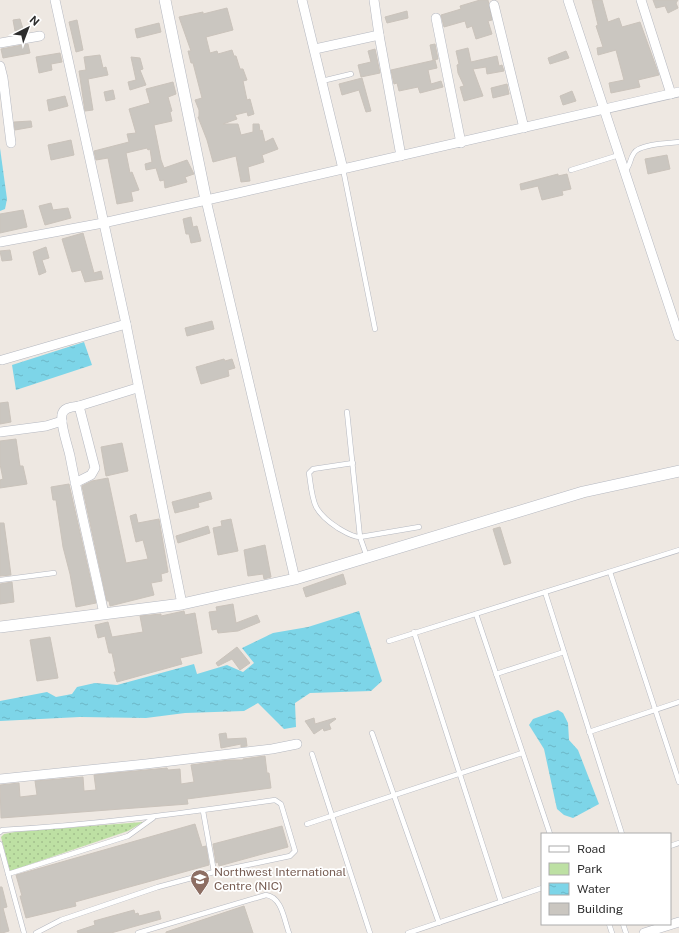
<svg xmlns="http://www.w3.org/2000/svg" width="679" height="933" viewBox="0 0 679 933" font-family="'Public Sans',sans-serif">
<defs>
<pattern id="green-dots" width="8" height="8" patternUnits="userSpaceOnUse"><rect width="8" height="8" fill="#bde0a3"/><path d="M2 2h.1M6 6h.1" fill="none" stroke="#a3c08d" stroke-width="1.8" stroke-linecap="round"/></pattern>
<pattern id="water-ripples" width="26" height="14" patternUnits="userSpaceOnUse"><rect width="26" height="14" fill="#7dd5e8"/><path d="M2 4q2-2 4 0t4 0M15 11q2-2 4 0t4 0" fill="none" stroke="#6cb7c7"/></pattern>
</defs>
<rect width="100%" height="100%" fill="#eee8e2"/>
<path fill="url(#green-dots)" d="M143,822L128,831L10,871L1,837L4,834L15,832Z"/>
<g fill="url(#water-ripples)">
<path d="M0,148L7,199L5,209L0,211Z"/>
<path d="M84,342L92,365L16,390L12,365Z"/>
<path d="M359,611L382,681L371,691L310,693L295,703L296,727L284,729L258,703L244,711L185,713L146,718L80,717L0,721V701L47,692L56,697L72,694L77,687L95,683L117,685L194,664L197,674L227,665L243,672L254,663L242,648L273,633L308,627Z"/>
<path d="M558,710L563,713L568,723L569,740L578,750L599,804L573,818L564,815L557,809L544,749L529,725L533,719Z"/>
</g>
<g fill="#cac6c0" stroke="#cac3bb">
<path d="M480,0H488L492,20L488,21L492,34L476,39L472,26L467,28L465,21L444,27L441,15L461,9L460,6Z"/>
<path d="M592,0H602L608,22L619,18L622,27L640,22L659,75L638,80L640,87L611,93L609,83L624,80L616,50L598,55L597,48L603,47L596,26L598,25Z"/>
<path d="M653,0H678L676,3L678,8L668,13L665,6L656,8Z"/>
<path d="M227,8L233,30L206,37L210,53L217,51L218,54L232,50L234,56H236L240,69H243L247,80L243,81L247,100L250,99L254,114L248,116L247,112L235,115L237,119L223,124H238L241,135L253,132V124H259L260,131L262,130L265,142L273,138L278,149L262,155L264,162L248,167L250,181L241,182L236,156L213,162L207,140L198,117H199V110L195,100L202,98L193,63H191L188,51H191L179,17L203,12V14Z"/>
<path d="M407,11L408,18L387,23L385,17Z"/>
<path d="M20,19L23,29L15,31L13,20Z"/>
<path d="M77,20L83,50L76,52L69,22Z"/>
<path d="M159,23L161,32L137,38L135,29Z"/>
<path d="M28,44L30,53L3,58L1,49Z"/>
<path d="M435,44L438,59L433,60L430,45Z"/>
<path d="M468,48L471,62L497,56L499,66L502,65L504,71L487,74L486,67L473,69L483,96L464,101L460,87L464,86L458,73L457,65L459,64L456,51Z"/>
<path d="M375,49L380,73L361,77L358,65L371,62L368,51Z"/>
<path d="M566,51L569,58L550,64L548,58Z"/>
<path d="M60,53L62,62L51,64L52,70L39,73L36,57Z"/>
<path d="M100,55L103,68L106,67L108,75L88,79L93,110L85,111L79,71L86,70L84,57Z"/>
<path d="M131,57L140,58L143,69L140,70L146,85L130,90L128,82L136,80Z"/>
<path d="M435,60L437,68L428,70L431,84L441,81L443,87L420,93L418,87L399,91L397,83L394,84L391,70Z"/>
<path d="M362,78L371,111L366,112L359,90L342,95L339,84Z"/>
<path d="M173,82L176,94L168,97L172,111L170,112L172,121L154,125L161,160L164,168L187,160L194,174L185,177L187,182L165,188L164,180L160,181L156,168L146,170L145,164L152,162L150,149L148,150L147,148L126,153L130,173L132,172L139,190L131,192L133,201L117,204L108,158L96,160L94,151L129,142L127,134L136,133L129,109L150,103L146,89Z"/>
<path d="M507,84L509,94L493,98L491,88Z"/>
<path d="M113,90L115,99L106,101L104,92Z"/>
<path d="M572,91L576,101L563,105L560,96Z"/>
<path d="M65,96L68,106L49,111L47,100Z"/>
<path d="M31,121L32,127L15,130L14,122Z"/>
<path d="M71,140L74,155L51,160L48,145Z"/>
<path d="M667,155L670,169L648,174L645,159Z"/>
<path d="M558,174V176L567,174L571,189L562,191L563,195L542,200L538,186L521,190L520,184Z"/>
<path d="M51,203L53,210L68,208L71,218L45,225L39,206Z"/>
<path d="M23,210L27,227L0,233V214Z"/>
<path d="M191,217L193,227L197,226L201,241L191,243L189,234H186L183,219Z"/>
<path d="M83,233L94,273L101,271L103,279L85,282L81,270L72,272L62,239Z"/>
<path d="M46,247L49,258L42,260L46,272L39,275L33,252Z"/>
<path d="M10,250L12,260L2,261L0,251Z"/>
<path d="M212,321L214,329L187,336L185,328Z"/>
<path d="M224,359L225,361L232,359L235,368L228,370L229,376L201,384L196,367Z"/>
<path d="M8,402L11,422L0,424V403Z"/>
<path d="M16,439L20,466H23L27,484L0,488V480L3,479L0,464V441Z"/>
<path d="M122,443L128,471L106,476L101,447Z"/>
<path d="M108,478L126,563L148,559L143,540L136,542L130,516L136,514L138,523L159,519L168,572L161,574L162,581L151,583L154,595L110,606L109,601H107L82,486L92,481Z"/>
<path d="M69,484L96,603L76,607L70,574L63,547L56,500H53L51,487Z"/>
<path d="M210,492L212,499L198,503L199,507L175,513L172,502Z"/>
<path d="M231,519L238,551L218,555L213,528L222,526L221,521Z"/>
<path d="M0,523H4L11,575L0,576Z"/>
<path d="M208,526L210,533L178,543L176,536Z"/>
<path d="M500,527L511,563L504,565L493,529Z"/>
<path d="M265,545L271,577L264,579L263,574L248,576L244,550Z"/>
<path d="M343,574L346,584L306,597L303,588Z"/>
<path d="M12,582L14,602L0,604V584Z"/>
<path d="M233,604L236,623L257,615L260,622L238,631L218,633L217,629L212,630L209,612L217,611L216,607Z"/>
<path d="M184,611L185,615L195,613L202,653L180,658L182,664L117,682L114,672H116L112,653H109L105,636L98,638L95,625L108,622L112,637L143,632L140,616L161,614V616Z"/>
<path d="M50,637L58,678L37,681L30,640Z"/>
<path d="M237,647L250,663L240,670L232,659L218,666L216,663Z"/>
<path d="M314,718L315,724L335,718L336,719L329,724L331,729L324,731L323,728L314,734L305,721Z"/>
<path d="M226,733L227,739L246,738L247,746L241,747V744L221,748L219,734Z"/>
<path d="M265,756L267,773H269L271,788L187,799L188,804L1,818L0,785L19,783L20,797L37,795L35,781L83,777L84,791L96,790L94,775L167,768L168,770L180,769L181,784L194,782L191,765L229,760H243V759Z"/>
<path d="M195,824L202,847L206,846L209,865L75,902L76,906L26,918L20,896H22L16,875Z"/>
<path d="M282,826L288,847L219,866L218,862L216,863L213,844Z"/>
<path d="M0,887H2L7,907L3,908L9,931L2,933H0Z"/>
<path d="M244,906L253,933H166V932Z"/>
<path d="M134,910L135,914L138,913L139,916L159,911L161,919L111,933H78L77,931L95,925L94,921Z"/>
</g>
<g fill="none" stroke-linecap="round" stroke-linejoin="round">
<defs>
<g id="service">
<path d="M322,81L351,74"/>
<path d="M343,169L375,329"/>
<path d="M571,170L619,155"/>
<path d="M624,172C631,166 629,160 634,153C639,144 669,143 679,142"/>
<path d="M347,412L360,537L419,527"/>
<path d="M353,463L313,469L309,473C313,502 312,511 338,528C345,532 352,537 360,537L367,557"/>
<path d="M610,572L679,782"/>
<path d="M0,580L54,573"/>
<path d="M545,592L622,834"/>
<path d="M476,614L550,834"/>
<path d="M414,632L501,902"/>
<path d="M389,641L679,550"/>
<path d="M496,674L564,652"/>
<path d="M589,732L679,702"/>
<path d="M372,733L439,923"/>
<path d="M312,754L370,933"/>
<path d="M203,811L214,872"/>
<path d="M307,824L522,753"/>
<path d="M0,832L2,830C94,825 184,813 275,800L281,804L295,851L290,856L214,872L158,887L61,920L36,933"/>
<path d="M0,844L24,933"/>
<path d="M670,846L679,843"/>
<path d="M8,874L128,836L153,818"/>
<path d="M609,924L612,933"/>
<path d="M623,924L626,933"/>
<path d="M138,933L266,895C282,897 284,920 289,933"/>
<path d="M408,933L542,888"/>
</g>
<g id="minor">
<path d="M55,0L126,324L182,604"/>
<path d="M302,0L343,169"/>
<path d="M374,0L379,35"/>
<path d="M568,0L679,336"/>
<path d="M641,0L671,94"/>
<path d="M494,5L524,128"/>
<path d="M436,18L461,143"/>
<path d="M0,43L40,36"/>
<path d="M315,49L379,35L401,156"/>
<path d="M0,66L3,78L11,143"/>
<path d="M206,200L295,579"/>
<path d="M0,242L103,223L238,193L679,92"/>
<path d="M2,360L126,324"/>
<path d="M79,406L137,388"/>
<path d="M0,432L46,426L62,421"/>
<path d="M75,483L91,475L95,468L79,406C73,407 63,407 62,415C60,425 68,446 70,456C80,509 93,561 104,614"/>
<path d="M0,779L146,764L272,749L297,744"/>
<path d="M644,933L679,922"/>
</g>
<g id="tertiary">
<path d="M165,0L206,200"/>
<path d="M0,627L182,604L295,579L583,492L679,471"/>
</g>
</defs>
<use href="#service" stroke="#b5b8c0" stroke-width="5.5"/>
<use href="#minor" stroke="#b5b8c0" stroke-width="10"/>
<use href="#tertiary" stroke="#b5b8c0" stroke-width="12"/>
<use href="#service" stroke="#fff" stroke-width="4.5"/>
<use href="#minor" stroke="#fff" stroke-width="9"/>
<use href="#tertiary" stroke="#fff" stroke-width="11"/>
</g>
<defs>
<symbol id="university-pin" viewBox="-11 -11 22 30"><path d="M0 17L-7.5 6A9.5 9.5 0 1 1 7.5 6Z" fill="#8d6e63" stroke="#fff"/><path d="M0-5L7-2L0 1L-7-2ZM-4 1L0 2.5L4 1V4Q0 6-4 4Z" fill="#fff"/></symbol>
</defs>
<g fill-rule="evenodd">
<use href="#university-pin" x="189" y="868" width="22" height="30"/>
</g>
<g text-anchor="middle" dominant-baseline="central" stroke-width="3.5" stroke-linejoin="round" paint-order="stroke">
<g font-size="12" fill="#785e54" stroke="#fff" text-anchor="start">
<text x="214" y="872">Northwest International<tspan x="214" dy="14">Centre (NIC)</tspan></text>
</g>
</g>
<rect x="541" y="833" width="130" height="92" fill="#ffffff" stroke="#ababab"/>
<rect x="549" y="846" width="20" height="6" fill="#ffffff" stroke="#ababab"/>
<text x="577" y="853" font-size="12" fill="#2e2e2e">Road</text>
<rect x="549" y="863" width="20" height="12" fill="#bde0a3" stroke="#ababab"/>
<text x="577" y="873" font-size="12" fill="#2e2e2e">Park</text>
<rect x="549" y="883" width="20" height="12" fill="url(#water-ripples)" stroke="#ababab"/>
<text x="577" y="893" font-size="12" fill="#2e2e2e">Water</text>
<rect x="549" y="903" width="20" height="12" fill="#cac6c0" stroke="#ababab"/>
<text x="577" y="913" font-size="12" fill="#2e2e2e">Building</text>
<g transform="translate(28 28) rotate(42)" stroke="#ffffff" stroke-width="3" paint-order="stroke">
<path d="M0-3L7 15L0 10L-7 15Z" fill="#2e2e2e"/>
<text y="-6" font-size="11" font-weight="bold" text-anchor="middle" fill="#2e2e2e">N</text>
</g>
</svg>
